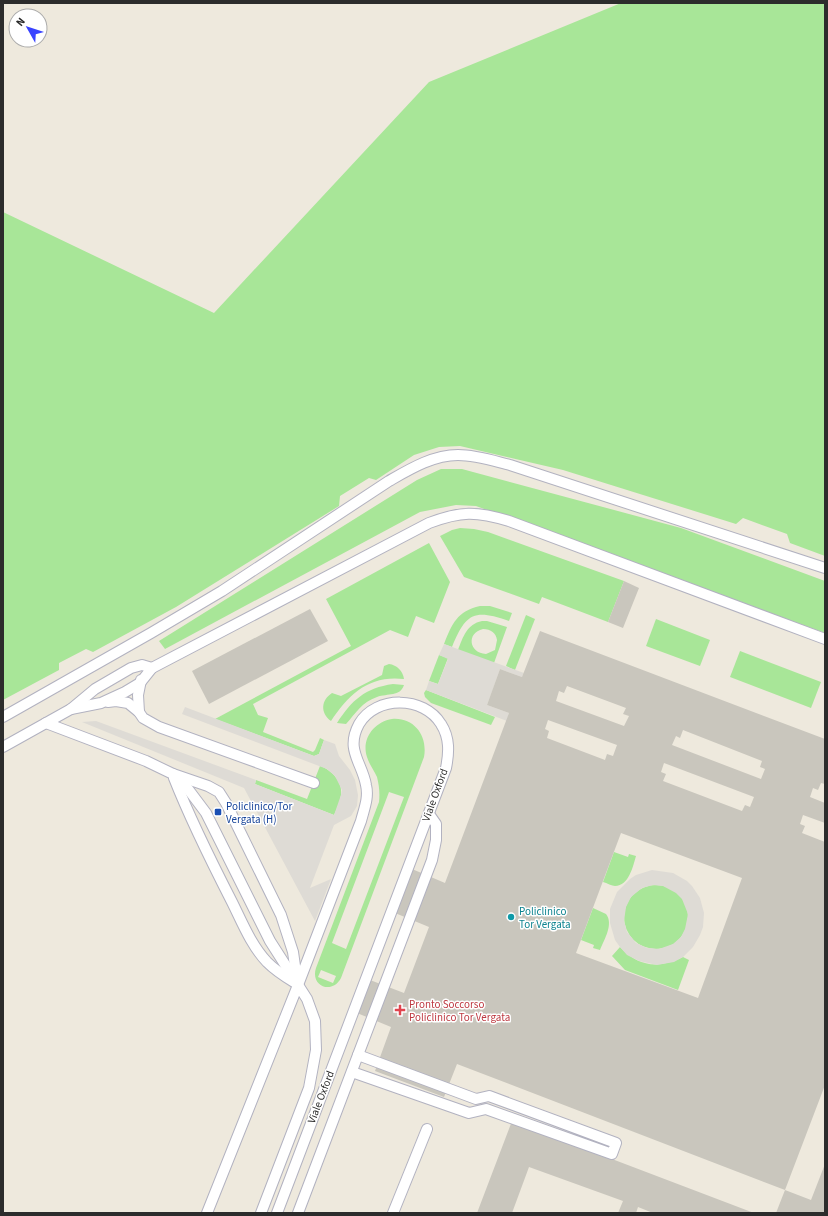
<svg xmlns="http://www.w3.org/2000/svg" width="828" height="1216" viewBox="0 0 828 1216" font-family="'Source Sans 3',sans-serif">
<rect width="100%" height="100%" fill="#eee9dd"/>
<g fill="#a8e698" fill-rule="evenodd">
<path d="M621,3H825V556L790,543L787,534L743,518L736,524L563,470L460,446L439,447L414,455L376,480L369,478L340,496L339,506L176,607L93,652L86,649L59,663V670L3,700V212L214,313L429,82Z"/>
<path d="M441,469H462L473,472L681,528L825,581V633L476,506L456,505L420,512L165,649L159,641L417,480Z"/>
<path d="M460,528L474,529L488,532L624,581L608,622L542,597L539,604L464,577L440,536L452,530Z"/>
<path d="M429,543L450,582L434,623L416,616L408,637L390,630L253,704L258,715L268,718L263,732L313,752L315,750L320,738L324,740L319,754L314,756L215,719L351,646L326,599Z"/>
<path d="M480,606H490L512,613L509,621C474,609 466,613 452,647L444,644C452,624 457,611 480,606Z"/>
<path d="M526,615L535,619L515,670L506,666Z"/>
<path d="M656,619L710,640L700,666L646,646Z"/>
<path d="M482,621H487L507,627L494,663L458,650C463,637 467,624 482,621ZM483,629C491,629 496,633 497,640L495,650L486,654C469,653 466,633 483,629Z"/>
<path d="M740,651L821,682L811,708L730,677Z"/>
<path d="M439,655L448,658L438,684L429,681Z"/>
<path d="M389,664C397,665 403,671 404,679C369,675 349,694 331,721C320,713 321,700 332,693L341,696L382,675L384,666Z"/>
<path d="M393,684L404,685C400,697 388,693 377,697C362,702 356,713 346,724L337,723C352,700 365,688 393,684Z"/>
<path d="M426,690L495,717L491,725L431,703L425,697L424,693Z"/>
<path d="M392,719C414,717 428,736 424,757L341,978C332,995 310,986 316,968L379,802C380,793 379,785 377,777C374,770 369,764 367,757C361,739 374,722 392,719ZM389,792L404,797L346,949L332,943ZM321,970L336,976L333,983L318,977Z"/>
<path d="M320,766C332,770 343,782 341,795C340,802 337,809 334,815L255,784L256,780L307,799Z"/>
<path d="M614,852L628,857L629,854L636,856C633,866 629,886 615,886C612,886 607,883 603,882Z"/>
<circle cx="656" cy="917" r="32"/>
<path d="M593,908L606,914C614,924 604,940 600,950L593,948L594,945L581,940Z"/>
<path d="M620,947C639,967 658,969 683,957L689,960L678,990L625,970L612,956Z"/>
</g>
<g fill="#dedbd5" fill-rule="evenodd">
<path d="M444,644L524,673L522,677L500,669L493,689L487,705L509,713L507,721L426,690L429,681L438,684L448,659L439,655Z"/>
<path d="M185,707L314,756L319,754L324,740L335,744L339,756L350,770L355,780L358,795L357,806L351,816L334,825L310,888L331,879L315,921L244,788L82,722L96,721L256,780L255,784L334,815L341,795L342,790L335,776L327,769L182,714Z"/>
<path d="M652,870L673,873L687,881L692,886L700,898L704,913L703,927L700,935L693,947L683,957L674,962L657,965L639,961L627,955L620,947L615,940L610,923V909L617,892L630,879L636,875ZM653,885L663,886L676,893L682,899L688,914L685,929L681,937L673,944L659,949L647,948L636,943L627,932L624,921L626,907L631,897L642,888Z"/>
</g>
<g fill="#c9c6bd" fill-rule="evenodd">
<path d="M624,581L639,588L623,628L608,622Z"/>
<path d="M310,609L328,641L209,704L192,671Z"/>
<path d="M540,631L825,739V784L821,783L818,790L813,788L810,797L825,803V823L803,815L800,824L805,826L802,833L825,842V1085L785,1190L457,1064L444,1097L375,1071L391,1027L357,1013L370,980L404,993L429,927L395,913L412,869L445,883L509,713L487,705L500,669L522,677ZM567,686L626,708L623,714L629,716L624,726L556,701L559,691L564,693ZM548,720L617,745L613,756L607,754L605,760L547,738L549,731L545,729ZM683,730L762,761L760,767L765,769L761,779L672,745L676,736L680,738ZM664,763L754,797L750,807L745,805L742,811L663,781L666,774L661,772ZM621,833L742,878L698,998L576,953Z"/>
<path d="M512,1121L754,1213H653L638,1207L636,1213H618L623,1201L529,1167L512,1213H477Z"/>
<path d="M825,1164V1213H776L785,1190L811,1200Z"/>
</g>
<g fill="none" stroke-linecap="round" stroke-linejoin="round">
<defs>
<g id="lane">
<path d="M108,702L116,701L128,703L139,712L143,718L159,727L314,783"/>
<path d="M71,709L101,703L125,692L140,683L152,668L429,523C461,511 476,511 509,521L825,639"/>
<path d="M139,712L138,695L141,680"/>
<path d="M3,717L151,633L222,591L389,481C410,469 433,455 458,455C476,455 494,461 510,465L825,568"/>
<path d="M46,723L146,761L173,774L208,786L219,792L226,803L281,915L293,952L297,980"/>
<path d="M3,747L71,709L95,689L131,668L142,665L152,668"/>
<path d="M173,774L188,789L206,813L270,941L307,999L315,1021L316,1050L309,1088L261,1213"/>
<path d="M174,778C191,821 211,861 232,902C242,922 251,945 267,962C275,970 284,976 294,982"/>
<path d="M352,1072L469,1113L486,1109L612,1154L616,1143L489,1096L476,1099L358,1055"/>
<path d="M207,1213L298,985L361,821C364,809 369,798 366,785C362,762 345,750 359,724C376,695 424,696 441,724C450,738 449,753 446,768L277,1213"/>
<path d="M298,1213L432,860L436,840V824L429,814"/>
<path d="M393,1213L427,1129"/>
</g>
</defs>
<use href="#lane" stroke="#b2b2c0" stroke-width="12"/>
<use href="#lane" stroke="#fff" stroke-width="10"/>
</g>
<rect fill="#1a4fb4" stroke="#fff" stroke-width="1.5" x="214" y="808" width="8" height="8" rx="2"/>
<circle fill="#0f9aa8" stroke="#fff" stroke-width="1.5" cx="511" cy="917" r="4"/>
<path fill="#e0444e" stroke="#fff" stroke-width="1.5" d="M398 1004h4v4h4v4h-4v4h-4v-4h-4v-4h4z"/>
<g text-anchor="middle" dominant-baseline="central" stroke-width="3" stroke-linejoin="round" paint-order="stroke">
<g font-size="11" fill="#2c2c2c" stroke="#fff">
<text transform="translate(435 795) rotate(-70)">Viale Oxford</text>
<text transform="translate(321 1097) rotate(-69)">Viale Oxford</text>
</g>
<g font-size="11" fill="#164399" stroke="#fff" text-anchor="start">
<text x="226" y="806">Policlinico/Tor<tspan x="226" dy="13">Vergata (H)</tspan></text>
</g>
<g font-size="11" fill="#0d838f" stroke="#fff" text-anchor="start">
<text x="519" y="911">Policlinico<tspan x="519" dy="13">Tor Vergata</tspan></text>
</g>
<g font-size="11" fill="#be3a42" stroke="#fff" text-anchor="start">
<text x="409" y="1004">Pronto Soccorso<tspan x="409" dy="13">Policlinico Tor Vergata</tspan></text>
</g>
</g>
<rect width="828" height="1216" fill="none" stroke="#2c2c2c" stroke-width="8"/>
<g transform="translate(28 28) rotate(309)"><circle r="19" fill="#ffffff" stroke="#ababab"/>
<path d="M0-3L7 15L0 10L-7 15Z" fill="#3943ff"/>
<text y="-6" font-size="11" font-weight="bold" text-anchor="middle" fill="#2c2c2c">N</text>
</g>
</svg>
